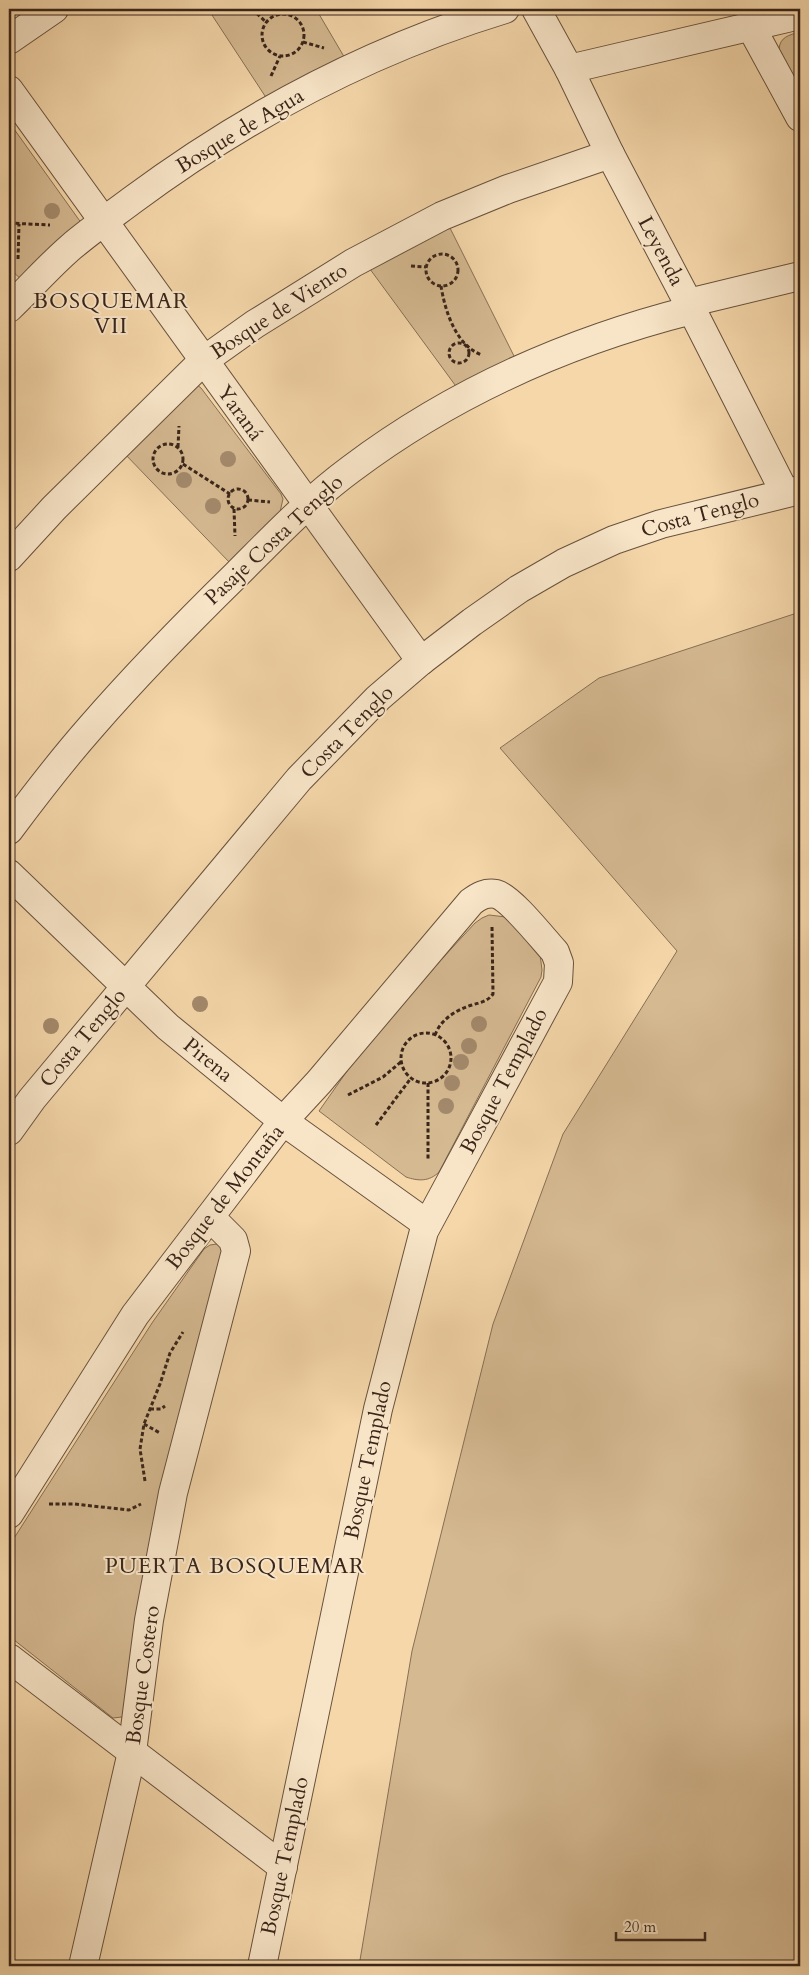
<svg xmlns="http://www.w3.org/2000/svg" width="809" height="1975" viewBox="0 0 809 1975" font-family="Cardo,serif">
<rect width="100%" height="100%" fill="#f5d7aa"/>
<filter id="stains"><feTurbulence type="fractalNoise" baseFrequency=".004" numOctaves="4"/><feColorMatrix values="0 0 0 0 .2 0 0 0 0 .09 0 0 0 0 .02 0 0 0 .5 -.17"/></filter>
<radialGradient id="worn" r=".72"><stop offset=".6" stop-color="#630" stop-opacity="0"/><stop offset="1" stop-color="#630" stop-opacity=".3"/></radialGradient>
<g fill="#d5b991" stroke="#876f55">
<path d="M208,9H316L346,60L267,99Z"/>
<path d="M800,32V91L779,49C780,37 789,35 800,32Z"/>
<path d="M9,122L82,224L24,282L9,268Z"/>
<path d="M448,224L516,360L458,389L367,265Z"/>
<path d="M196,384L201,388L281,494L283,499L280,512L231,564L123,452Z"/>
<path d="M800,612V1966H359L412,1651L493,1324L563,1134L677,951L500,748L599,678Z"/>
<path d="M489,915L506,917L540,954L542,970L541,977L439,1172C429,1182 418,1181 406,1177L319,1111L357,1057L440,961L475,923L482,918Z"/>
<path d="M217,1244L226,1249L125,1712L122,1717L113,1718L9,1636V1546L152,1323L204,1249L210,1245Z"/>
</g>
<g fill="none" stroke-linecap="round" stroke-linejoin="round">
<defs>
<g id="minor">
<path d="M536,9L569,69L610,154L692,310L785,493"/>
<path d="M751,27L800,117"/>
<path d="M9,40L54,9"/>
<path d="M569,69L800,15"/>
<path d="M9,90L421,661"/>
<path d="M688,303L800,276"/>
<path d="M9,308C30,288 49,266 71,247C90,231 111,216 131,201C244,117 370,50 505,9"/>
<path d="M9,557L54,508L203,361L255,324L353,263L442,216L508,189L610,154"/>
<path d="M9,830C35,795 62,760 91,727C137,674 187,623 237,574C274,537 309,500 351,469C452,393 569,341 692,310"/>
<path d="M9,874L168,1027L283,1121L427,1224"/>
<path d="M9,1131L32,1099L299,779L378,698L421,661L472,622L519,589L564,563L614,540L661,524L800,490"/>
<path d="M9,1514L135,1315L173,1265L283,1121L319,1082L471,902C479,896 486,892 496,894C511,898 543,939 555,952L559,963L558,982L424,1231L378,1409L262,1966"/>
<path d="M9,1658L283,1867"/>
<path d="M83,1966L132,1752L149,1620L173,1493L236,1251L233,1240L210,1217"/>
</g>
</defs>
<use href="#minor" stroke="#68523d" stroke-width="30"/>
<g stroke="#392519" stroke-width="3" stroke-dasharray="4 2.5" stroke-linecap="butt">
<path d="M252,9L266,22"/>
<circle cx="283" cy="35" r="21"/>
<path d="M303,42L324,48"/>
<path d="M271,76L280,56"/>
<path d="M9,223L50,225"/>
<circle cx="442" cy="270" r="16"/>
<path d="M18,259L19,224"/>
<path d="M411,266L426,267"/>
<path d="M441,286C445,311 456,346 482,355"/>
<circle cx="459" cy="353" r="10"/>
<circle cx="168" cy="459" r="15"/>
<path d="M178,447L179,426"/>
<path d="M183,464L230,494"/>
<circle cx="238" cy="499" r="10"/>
<path d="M248,500L270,502"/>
<path d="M234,509L235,536"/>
<circle cx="426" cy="1058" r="25"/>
<path d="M435,1035C441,1019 456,1010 472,1005C481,1002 487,1002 493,994L492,926"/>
<path d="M428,1083V1159"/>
<path d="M348,1095L383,1077L402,1061"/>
<path d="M376,1125L411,1078"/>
<path d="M150,1409H161L165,1406"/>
<path d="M144,1424L160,1433"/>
<path d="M145,1481L140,1449L144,1424L160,1384L170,1353L183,1332"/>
<path d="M49,1504H74L129,1510L141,1504"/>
</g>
<use href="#minor" stroke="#f8e5c8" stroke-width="28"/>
</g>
<g fill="#a3896b">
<circle cx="52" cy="211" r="8"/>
<circle cx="228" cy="459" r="8"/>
<circle cx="184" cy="480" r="8"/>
<circle cx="213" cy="506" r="8"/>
<circle cx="200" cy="1004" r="8"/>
<circle cx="479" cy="1024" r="8"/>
<circle cx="51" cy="1026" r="8"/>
<circle cx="469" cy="1046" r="8"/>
<circle cx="461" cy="1062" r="8"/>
<circle cx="452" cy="1083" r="8"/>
<circle cx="446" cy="1106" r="8"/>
</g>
<g text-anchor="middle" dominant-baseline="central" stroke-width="4" stroke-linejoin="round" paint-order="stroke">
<g font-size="21" fill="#392519" stroke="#f8e5c8">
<text transform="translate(240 131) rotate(-31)">Bosque de Agua</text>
<text transform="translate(661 251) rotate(62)">Leyenda</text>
<text transform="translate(279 311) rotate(-33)">Bosque de Viento</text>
<text transform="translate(240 413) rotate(54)">Yaraná</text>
<text transform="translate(700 515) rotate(-15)">Costa Tenglo</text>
<text transform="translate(274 540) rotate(-43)">Pasaje Costa Tenglo</text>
<text transform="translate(347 732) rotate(-45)">Costa Tenglo</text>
<text transform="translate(83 1038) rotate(-50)">Costa Tenglo</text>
<text transform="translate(208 1060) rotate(39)">Pirena</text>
<text transform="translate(504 1081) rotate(-62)">Bosque Templado</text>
<text transform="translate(225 1197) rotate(-52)">Bosque de Montaña</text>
<text transform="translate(368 1460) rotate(-78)">Bosque Templado</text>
<text transform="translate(143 1675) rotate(-82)">Bosque Costero</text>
<text transform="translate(285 1856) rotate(-78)">Bosque Templado</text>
</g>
<g font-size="22" letter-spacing="1" fill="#392519" stroke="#f8e5c8">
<text x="111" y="301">BOSQUEMAR<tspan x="111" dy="25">VII</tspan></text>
<text x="235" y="1566">PUERTA BOSQUEMAR</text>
</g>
</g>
<rect width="809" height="1975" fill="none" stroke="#f5d7aa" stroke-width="30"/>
<rect x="10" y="10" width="789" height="1955" fill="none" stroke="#392519" stroke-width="2.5"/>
<rect x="15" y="15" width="779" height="1945" fill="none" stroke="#392519"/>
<path d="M616 1932v8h89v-8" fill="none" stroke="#392519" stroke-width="2.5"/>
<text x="624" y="1932" font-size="15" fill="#392519" stroke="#f8e5c8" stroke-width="4" paint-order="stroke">20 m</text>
<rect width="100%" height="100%" filter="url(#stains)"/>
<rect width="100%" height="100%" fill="url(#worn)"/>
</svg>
